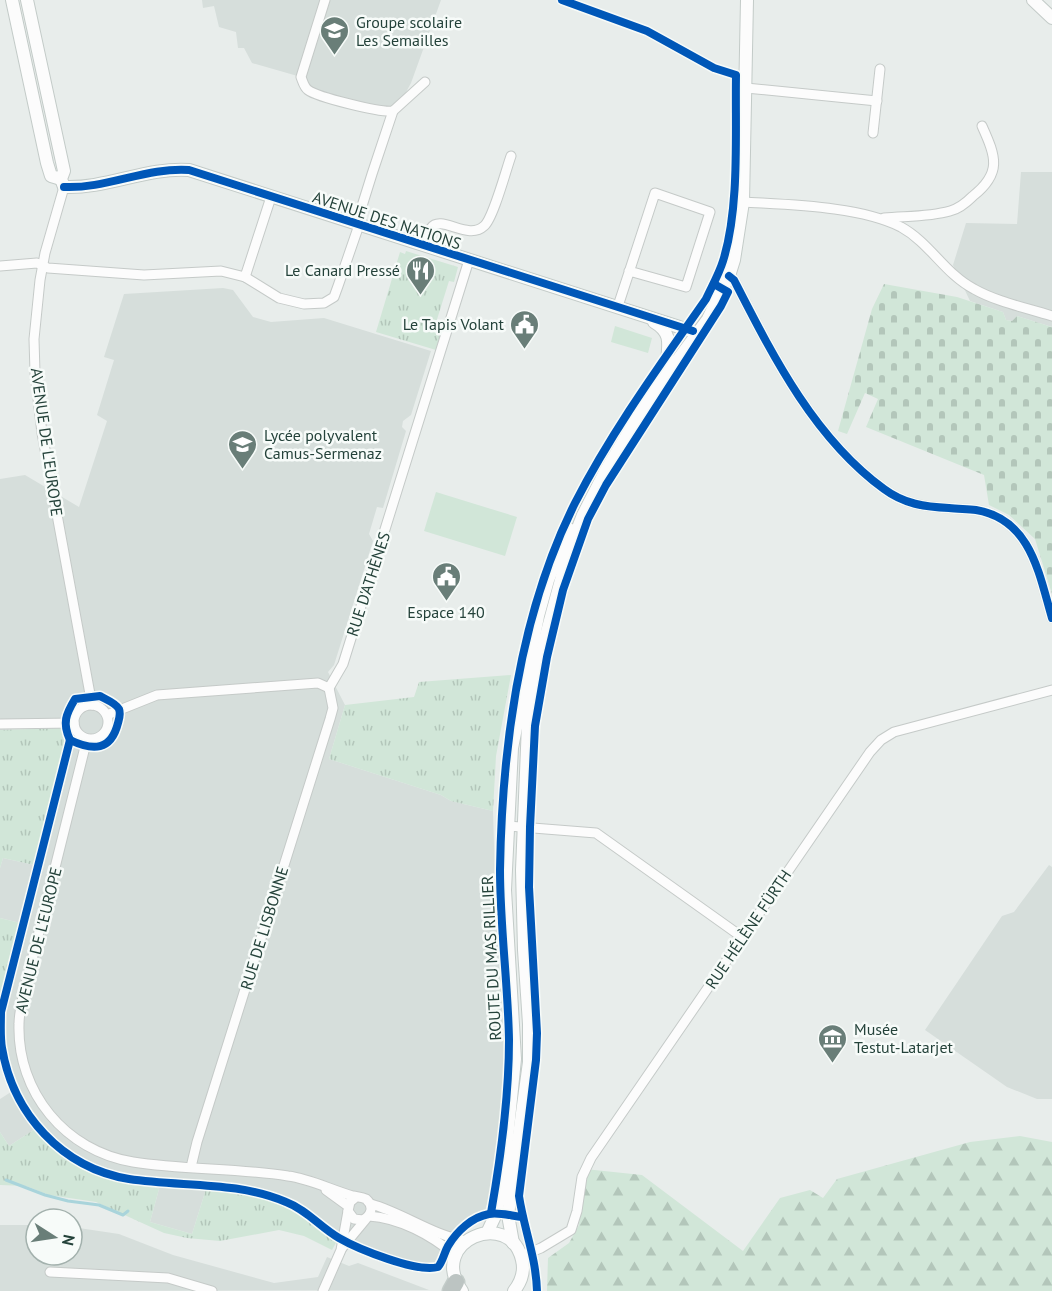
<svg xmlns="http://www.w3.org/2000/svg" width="1052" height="1291" viewBox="0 0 1052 1291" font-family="'PT Sans',sans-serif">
<defs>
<pattern id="grass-tufts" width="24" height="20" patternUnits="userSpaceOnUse" patternTransform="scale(1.5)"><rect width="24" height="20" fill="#d1e6d8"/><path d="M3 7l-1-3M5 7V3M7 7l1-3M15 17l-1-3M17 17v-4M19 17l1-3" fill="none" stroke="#b3c6ba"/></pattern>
<pattern id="forest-firs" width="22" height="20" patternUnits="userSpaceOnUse" patternTransform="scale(1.5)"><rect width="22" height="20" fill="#d1e6d8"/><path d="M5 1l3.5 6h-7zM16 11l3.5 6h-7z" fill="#b3c6ba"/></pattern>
<pattern id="cemetery-stones" width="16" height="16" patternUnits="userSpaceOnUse" patternTransform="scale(1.5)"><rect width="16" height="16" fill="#d1e6d8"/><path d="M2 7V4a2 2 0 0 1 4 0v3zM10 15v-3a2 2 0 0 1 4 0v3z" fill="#b3c6ba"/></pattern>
</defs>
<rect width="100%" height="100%" fill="#e8edeb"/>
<g fill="#d6dedb">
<path d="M202,0H441L411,83L405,94L387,111L305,86L301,77L252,63L244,48H238L236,32L219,27L214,6L203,8Z"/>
<path d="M1021,172H1052V327L1017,316L1012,321L1006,320L1003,312L970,301L953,265L966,223L1017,224Z"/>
<path d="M223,288L233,290L253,317L271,322L324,318L431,351L411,415L403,421L402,427L406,431L383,508L377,507L369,534L373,541L334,665L328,672L345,705L329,759L441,795L451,801L493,811L495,880L506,1035L501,1130L492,1187L482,1221L460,1234L445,1265L434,1272L410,1268L387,1261L337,1241L301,1214L206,1189L192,1234L150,1222L159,1189L149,1184L128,1182L94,1173L65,1157L35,1129L9,1146L0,1132V1099L11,1092L0,1052V1000L20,923L0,918V868L3,858L34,865L67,737L61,728L0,730V479L25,475L79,507L107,421L97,415L114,360L104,357L124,294Z"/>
<path d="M1049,865L1052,867V1099H1037L1007,1087L925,1030L1002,916L1014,912Z"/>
<path d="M0,1225H36V1255H72V1227L119,1234L173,1255L274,1283L318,1277L327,1257L349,1266L358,1263L429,1290L0,1291Z"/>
</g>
<g fill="url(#grass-tufts)">
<path d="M406,251L458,267L454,282L449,281L434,329L441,331L436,350L376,332L400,252L405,254Z"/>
<path d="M511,675L496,756L493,811L451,801L441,795L329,759L345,705L414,697L419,682Z"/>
<path d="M61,728L67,737L34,865L3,858L0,868V730Z"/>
<path d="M0,918L20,923L0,1000Z"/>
<path d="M35,1129C56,1158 93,1175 127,1182C139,1184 148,1183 159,1189L150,1222L192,1234L206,1189L241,1193L286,1205L337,1241L332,1250L304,1236L279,1230L220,1241L187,1238L164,1233L96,1202L49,1195L26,1186L0,1185V1132L9,1146Z"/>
</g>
<path fill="url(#forest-firs)" d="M1020,1136L1052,1142V1291H547L548,1258L569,1243L579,1225L585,1169L642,1175L743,1251L780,1198L810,1190L823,1198L837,1179L970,1142Z"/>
<path fill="url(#cemetery-stones)" d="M884,284L957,297L1003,312L1006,320L1012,321L1017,316L1052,327V594L1035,539L1009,515L989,505L984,475L866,427L878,399L865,393L847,434L838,431L872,309Z"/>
<g fill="#d1e6d8">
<path d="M615,326L652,338L648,353L611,342Z"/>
<path d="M436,492L517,517L505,556L424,531Z"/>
</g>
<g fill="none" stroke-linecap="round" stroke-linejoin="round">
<path stroke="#a9d4db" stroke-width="3" d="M6,1180L45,1195L68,1201L99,1205L123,1215L128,1211"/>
<defs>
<g id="street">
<path d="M325,0L301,77C303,82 304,87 308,90C317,97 381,113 393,111"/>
<path d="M746,88L877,101"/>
<path d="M873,133L880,69"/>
<path d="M64,187L45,253L40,280L34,339L35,373L42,433L92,705"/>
<path d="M743,202C790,205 859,206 901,227C930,243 945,274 974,289C997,302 1027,308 1052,316"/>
<path d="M884,218C905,216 929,217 950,211C958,209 967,202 973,196C1002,173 996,157 982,126"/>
<path d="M425,246C427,241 428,233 431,228C441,214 468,241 484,226C493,219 506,170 511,156"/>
<path d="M0,266L37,263L48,268L144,275L221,271L245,277L279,298L304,304L324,303L334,297L338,286L359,225L362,206L372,174L393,111L425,82"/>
<path d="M729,276L734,280C773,356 814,438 884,489C904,504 925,507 949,508C958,509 967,509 976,510C1031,519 1039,574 1052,618"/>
<path d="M245,277L271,197"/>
<path d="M618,306L655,193L710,212L686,287L629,271"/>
<circle cx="91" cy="722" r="17"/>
<path d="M107,715L157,695L318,683L329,688L343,664L469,260"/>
<path d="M0,724L74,723"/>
<path d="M87,739L24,992C22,1002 19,1013 19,1024C17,1092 65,1151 133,1162C184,1170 237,1168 288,1176C311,1179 331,1190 353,1196C358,1197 362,1197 366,1199C374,1206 372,1215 363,1220L354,1219L348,1211L350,1202L356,1197"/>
<path d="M507,826L596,833L742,937"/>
<path d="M191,1167L197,1142L330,719L333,708L329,688"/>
<path d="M326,1190L348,1206"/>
<path d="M371,1204C403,1213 432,1235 466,1241"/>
<path d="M369,1216C400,1218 431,1235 455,1255"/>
<path d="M342,1248L366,1219"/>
<path d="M521,1256L541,1248L571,1230L577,1211L582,1177L591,1158L870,752L881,740L894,732L1052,690"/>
<path d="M50,1272L168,1278L212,1291"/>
<path d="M323,1291L341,1250L348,1211"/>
</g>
<g id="secondary">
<path d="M12,0L47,163L51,176L61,179"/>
<path d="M27,0L64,171L61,179L64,187C106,189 147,167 189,170L698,333"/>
<path d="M1033,0L1052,18"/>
<path d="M654,322C671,332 669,342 667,361"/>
<path d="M487,1233L496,1214L503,1179L515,1059L505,890L512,748L538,616L548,580L569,529"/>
<path d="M513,1243L508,1215L529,1062V1024L524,950L522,870L528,724L545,639L568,554L583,515L606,470L648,400L708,319L729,276L734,260L743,202L747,0"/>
<path d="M462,1291C426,1241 510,1207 522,1260C525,1272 521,1282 514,1291"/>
</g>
<path id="highway" d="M451,1291L456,1282"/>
</defs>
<use href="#street" stroke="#c5cac8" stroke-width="11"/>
<use href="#secondary" stroke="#c3cbc8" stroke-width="14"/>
<use href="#highway" stroke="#c3ccc9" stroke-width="19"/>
<use href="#street" stroke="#fcfcfc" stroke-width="9"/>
<use href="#secondary" stroke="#fcfcfc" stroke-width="12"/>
<use href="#highway" stroke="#bcc4c2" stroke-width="16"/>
<defs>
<g id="cycleway">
<path d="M64,187C106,189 147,167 189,170L693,331"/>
<path d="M729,276L734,280C773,356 814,438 884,489C904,504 925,507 949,508C958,509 967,509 976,510C1031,519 1039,574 1052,618"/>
<path d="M100,696C105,699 116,703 119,709C121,714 119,719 118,723C111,751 93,751 70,740C62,723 66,714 75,699Z"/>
<path d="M70,740L1,1012C1,1023 0,1036 2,1048C13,1114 62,1168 129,1179C182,1187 237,1181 286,1202C307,1210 320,1227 339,1238C358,1249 417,1273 438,1267C443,1261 444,1253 448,1246C457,1231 472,1217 489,1214C499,1212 512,1216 522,1217"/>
<path d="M491,1213C501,1156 509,1098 509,1040C508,983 500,927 500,870C502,746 519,615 575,503C612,431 660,365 706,299C712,286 719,274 723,261C740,207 735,131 736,75L714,68L647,31L562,0"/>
<path d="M537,1291C536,1257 524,1229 519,1196L536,1060L537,1033L529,887L530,827L535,726L547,657L563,590L588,519L606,485L721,306L728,292L714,284"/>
</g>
</defs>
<use href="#cycleway" stroke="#f7fbf9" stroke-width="11"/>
<use href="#cycleway" stroke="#0057b8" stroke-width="8"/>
</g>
<defs>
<symbol id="school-pin" viewBox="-11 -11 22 30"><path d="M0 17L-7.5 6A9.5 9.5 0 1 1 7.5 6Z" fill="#697e78" stroke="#f7fbf9"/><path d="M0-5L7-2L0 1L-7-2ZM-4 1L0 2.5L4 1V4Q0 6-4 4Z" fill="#fff"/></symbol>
<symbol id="restaurant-pin" viewBox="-11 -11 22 30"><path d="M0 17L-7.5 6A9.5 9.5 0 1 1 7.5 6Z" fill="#697e78" stroke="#f7fbf9"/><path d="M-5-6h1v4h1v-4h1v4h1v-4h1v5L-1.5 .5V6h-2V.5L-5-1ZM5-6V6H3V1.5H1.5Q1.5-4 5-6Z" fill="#fff"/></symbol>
<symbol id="civic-pin" viewBox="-11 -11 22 30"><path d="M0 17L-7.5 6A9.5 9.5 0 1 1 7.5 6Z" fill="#697e78" stroke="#f7fbf9"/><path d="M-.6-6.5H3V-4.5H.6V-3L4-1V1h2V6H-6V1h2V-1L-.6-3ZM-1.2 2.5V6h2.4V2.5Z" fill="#fff"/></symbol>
<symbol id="museum-pin" viewBox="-11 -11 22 30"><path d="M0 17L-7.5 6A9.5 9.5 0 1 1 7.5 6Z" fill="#697e78" stroke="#f7fbf9"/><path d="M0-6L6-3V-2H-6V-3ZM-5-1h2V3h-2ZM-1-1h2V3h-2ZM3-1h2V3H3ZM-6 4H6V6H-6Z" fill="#fff"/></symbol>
</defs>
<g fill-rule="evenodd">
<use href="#school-pin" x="318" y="14" width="33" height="45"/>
<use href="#restaurant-pin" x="404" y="254" width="33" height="45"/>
<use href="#civic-pin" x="508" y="308" width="33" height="45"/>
<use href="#school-pin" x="226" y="428" width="33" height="45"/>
<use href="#civic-pin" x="430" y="560" width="33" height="45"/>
<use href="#museum-pin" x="816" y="1022" width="33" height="45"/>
</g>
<g text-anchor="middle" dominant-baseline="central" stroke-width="5" stroke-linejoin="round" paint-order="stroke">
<g font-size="16" fill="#24423a" stroke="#f7fbf9" text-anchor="start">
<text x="356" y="22">Groupe scolaire<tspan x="356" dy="18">Les Semailles</tspan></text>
<text x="400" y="270" text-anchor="end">Le Canard Pressé</text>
<text x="504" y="324" text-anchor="end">Le Tapis Volant</text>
<text x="264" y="435">Lycée polyvalent<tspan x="264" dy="18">Camus-Sermenaz</tspan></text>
<text x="446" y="612" text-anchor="middle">Espace 140</text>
<text x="854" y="1029">Musée<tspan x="854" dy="18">Testut-Latarjet</tspan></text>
</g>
<g font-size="16" fill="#24423a" stroke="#f7fbf9">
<text transform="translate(387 220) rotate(18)">AVENUE DES NATIONS</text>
<text transform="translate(47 442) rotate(82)">AVENUE DE L'EUROPE</text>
<text transform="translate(368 584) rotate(-72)">RUE D'ATHÈNES</text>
<text transform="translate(264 928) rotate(-73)">RUE DE LISBONNE</text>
<text transform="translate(748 929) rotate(-56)">RUE HÉLÈNE FÜRTH</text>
<text transform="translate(38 940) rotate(-76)">AVENUE DE L'EUROPE</text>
<text transform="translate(491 958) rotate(-93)">ROUTE DU MAS RILLIER</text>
</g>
</g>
<g transform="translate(54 1237) rotate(102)"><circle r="28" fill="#f7fbf9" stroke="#a3b1ad" stroke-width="1.5"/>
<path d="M0-4.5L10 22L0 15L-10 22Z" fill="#697e78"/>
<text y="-9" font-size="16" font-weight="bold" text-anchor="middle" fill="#24423a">N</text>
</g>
</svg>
